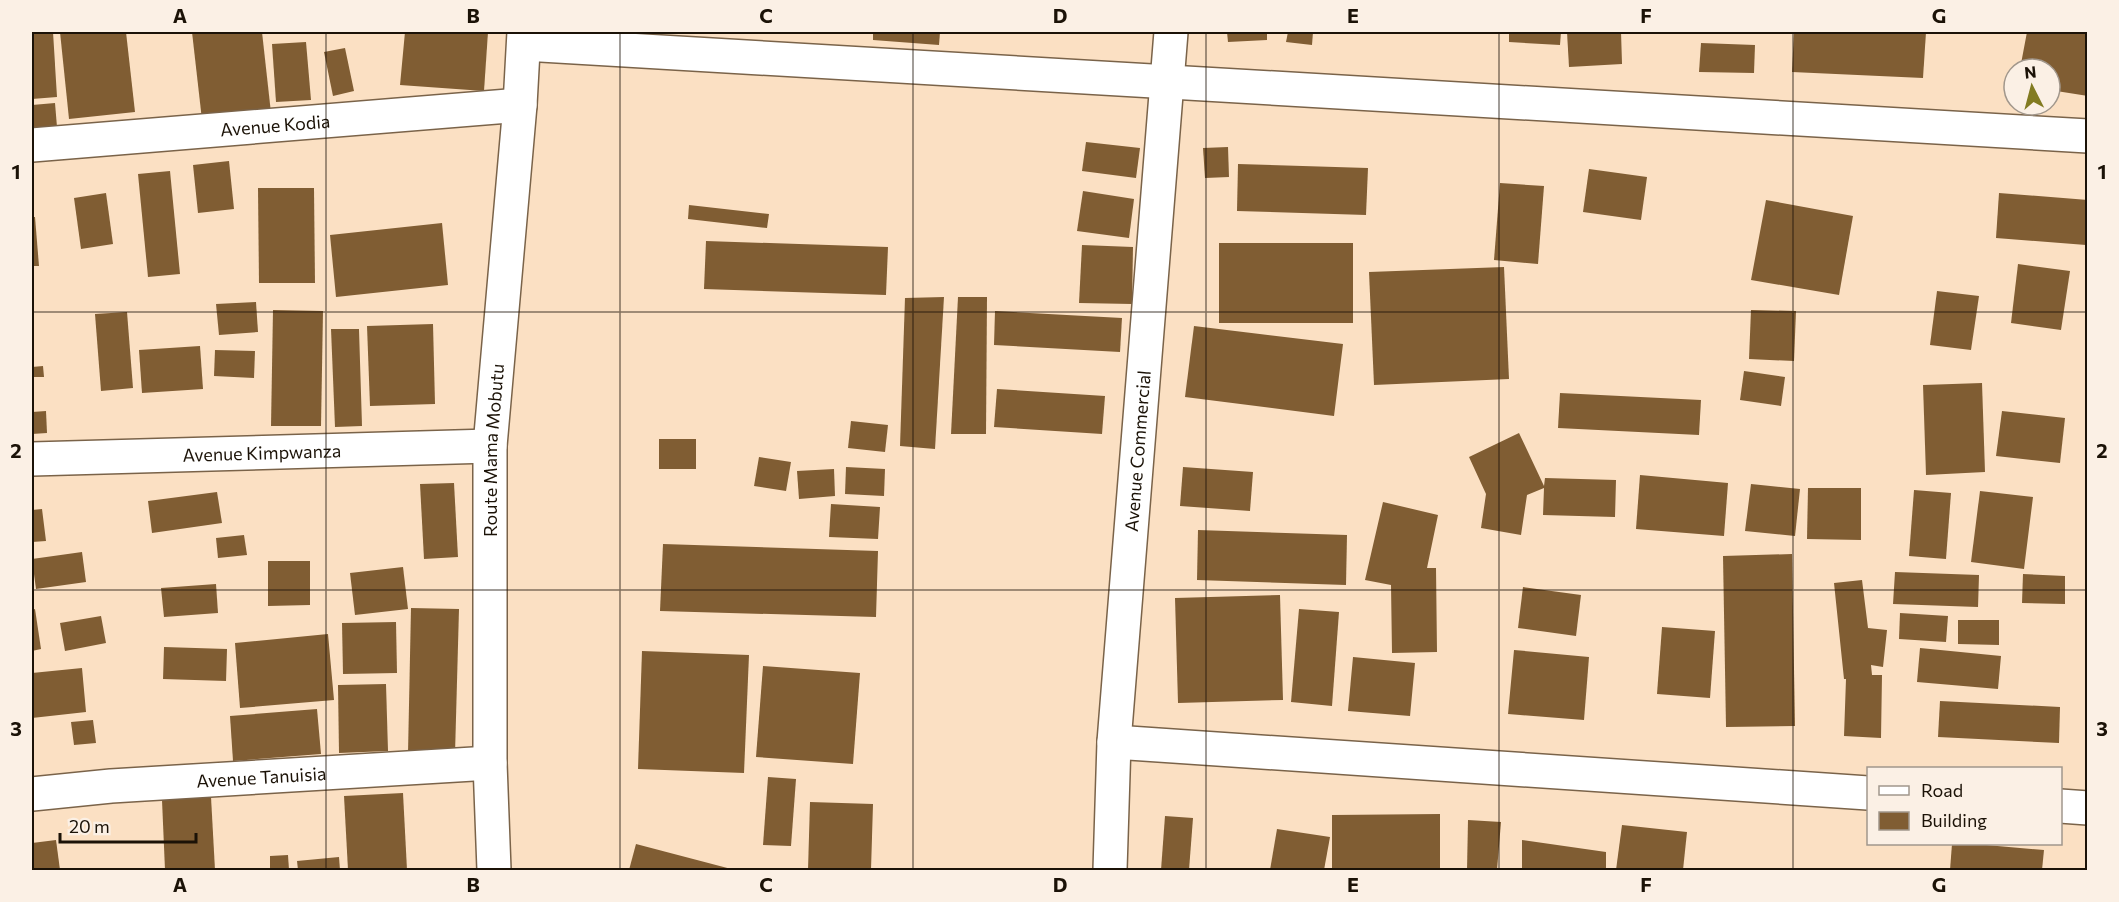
<svg xmlns="http://www.w3.org/2000/svg" width="2119" height="902" viewBox="0 0 2119 902" font-family="Commissioner,sans-serif">
<rect width="100%" height="100%" fill="#fbe0c3"/>
<g fill="#805d33">
<path d="M32,32H53L57,97L32,99Z"/>
<path d="M60,32H126L135,112L69,119Z"/>
<path d="M192,32H262L271,113L202,120Z"/>
<path d="M405,32H488L484,91L400,85Z"/>
<path d="M873,32H940L939,45L873,40Z"/>
<path d="M1227,32H1267V40L1228,42Z"/>
<path d="M1288,32H1313L1312,45L1286,42Z"/>
<path d="M1509,32H1561L1560,45L1509,42Z"/>
<path d="M1567,32H1621L1622,64L1569,67Z"/>
<path d="M1794,32H1926L1923,78L1792,72Z"/>
<path d="M2027,32H2088V96L2050,90V69H2020Z"/>
<path d="M306,42L311,100L276,102L272,44Z"/>
<path d="M1701,43L1755,45L1754,73L1699,72Z"/>
<path d="M345,48L354,91L333,96L324,52Z"/>
<path d="M55,103L57,127L32,130V105Z"/>
<path d="M1086,142L1140,148L1136,178L1082,171Z"/>
<path d="M1228,147L1229,177L1205,178L1203,148Z"/>
<path d="M229,161L234,209L198,213L193,165Z"/>
<path d="M1238,164L1368,168L1366,215L1237,211Z"/>
<path d="M1589,169L1647,177L1641,220L1583,212Z"/>
<path d="M170,171L180,274L148,277L138,174Z"/>
<path d="M1500,183L1544,186L1538,264L1494,260Z"/>
<path d="M258,188H314L315,283H259Z"/>
<path d="M1083,191L1134,199L1129,238L1077,231Z"/>
<path d="M106,193L113,244L81,249L74,198Z"/>
<path d="M1999,193L2088,200L2086,245L1996,238Z"/>
<path d="M1766,200L1853,216L1839,295L1751,280Z"/>
<path d="M689,205L769,214L767,228L688,219Z"/>
<path d="M32,217H35L39,266H32Z"/>
<path d="M442,223L448,285L336,297L330,235Z"/>
<path d="M706,241L888,247L886,295L704,289Z"/>
<rect x="1219" y="243" width="134" height="80"/>
<path d="M1082,245L1133,247L1132,304L1079,303Z"/>
<path d="M2018,264L2070,271L2061,330L2011,323Z"/>
<path d="M1504,267L1509,379L1374,385L1369,272Z"/>
<path d="M1937,291L1979,296L1971,350L1930,345Z"/>
<path d="M944,297L935,449L900,446L905,298Z"/>
<path d="M958,297H987L986,434H951Z"/>
<path d="M256,302L258,332L219,335L216,304Z"/>
<path d="M273,310L323,311L321,426H271Z"/>
<path d="M1751,310L1796,311L1794,361L1749,359Z"/>
<path d="M995,311L1122,318L1120,352L994,345Z"/>
<path d="M127,312L133,388L101,391L95,314Z"/>
<path d="M433,324L435,404L370,406L367,326Z"/>
<path d="M1194,326L1343,344L1334,416L1185,397Z"/>
<path d="M331,329H359L362,426L335,427Z"/>
<path d="M200,346L203,389L142,393L139,350Z"/>
<path d="M215,350L255,351L254,378L214,376Z"/>
<path d="M43,366L44,377H32V367Z"/>
<path d="M1744,371L1785,377L1781,406L1740,400Z"/>
<path d="M1982,383L1985,472L1926,475L1923,385Z"/>
<path d="M997,389L1105,396L1102,434L994,427Z"/>
<path d="M1560,393L1701,400L1699,435L1558,428Z"/>
<path d="M46,411L47,433L32,434V412Z"/>
<path d="M2002,411L2065,418L2060,463L1996,456Z"/>
<path d="M851,421L888,425L885,452L848,448Z"/>
<path d="M1519,433L1544,486L1545,478L1616,480L1615,517L1543,515L1544,488L1527,495L1521,535L1481,528L1486,494L1469,457Z"/>
<rect x="659" y="439" width="37" height="30"/>
<path d="M759,457L791,462L786,491L754,486Z"/>
<path d="M846,467L885,469L884,496L845,494Z"/>
<path d="M1183,467L1253,472L1250,511L1180,506Z"/>
<path d="M834,469L835,496L799,499L797,471Z"/>
<path d="M1640,475L1728,483L1724,536L1636,529Z"/>
<path d="M454,483L458,557L424,559L420,484Z"/>
<path d="M1751,484L1800,489L1795,536L1745,531Z"/>
<path d="M1808,488H1861V540L1807,539Z"/>
<path d="M1914,490L1951,493L1946,559L1909,556Z"/>
<path d="M1980,491L2033,497L2024,569L1971,562Z"/>
<path d="M217,492L222,523L152,533L148,501Z"/>
<path d="M1383,502L1438,515L1427,568H1436L1437,652L1392,653L1391,585L1365,580Z"/>
<path d="M831,504L880,507L878,539L829,537Z"/>
<path d="M42,509L46,541L32,542V510Z"/>
<path d="M1198,530L1347,535L1346,585L1197,580Z"/>
<path d="M244,535L247,555L218,558L216,538Z"/>
<path d="M663,544L878,551L876,617L660,611Z"/>
<path d="M82,552L86,582L36,589L32,559Z"/>
<path d="M1792,554L1795,726L1726,727L1723,556Z"/>
<path d="M268,561H310V605L268,606Z"/>
<path d="M403,567L408,609L355,615L350,573Z"/>
<path d="M1895,572L1979,575L1978,607L1893,604Z"/>
<path d="M2023,574L2065,576V604L2022,603Z"/>
<path d="M1862,580L1868,628L1887,630L1883,667L1871,665L1872,675H1882L1881,738L1844,736L1846,679H1844L1834,583Z"/>
<path d="M216,584L218,613L164,617L161,588Z"/>
<path d="M1523,587L1581,595L1576,636L1518,628Z"/>
<path d="M1280,595L1283,700L1178,703L1175,598Z"/>
<path d="M411,608L459,609L455,754L408,753Z"/>
<path d="M35,609L41,649L32,651V610Z"/>
<path d="M1299,609L1339,612L1332,706L1291,702Z"/>
<path d="M1900,613L1948,616L1946,642L1899,639Z"/>
<path d="M101,616L106,643L65,651L60,623Z"/>
<path d="M1958,620H1999V645L1958,644Z"/>
<path d="M396,622L397,673L343,674L342,623Z"/>
<path d="M1662,627L1715,631L1710,698L1657,694Z"/>
<path d="M328,634L334,700L240,708L235,643Z"/>
<path d="M164,647L227,649L226,681L163,679Z"/>
<path d="M1920,648L2001,656L1998,689L1917,682Z"/>
<path d="M1514,650L1589,657L1584,720L1508,714Z"/>
<path d="M642,651L749,655L744,773L638,769Z"/>
<path d="M1353,657L1415,663L1410,716L1348,711Z"/>
<path d="M763,666L860,673L853,764L756,757Z"/>
<path d="M82,668L86,712L32,718V673Z"/>
<path d="M386,684L388,751L339,753L338,685Z"/>
<path d="M1940,701L2060,707L2059,743L1938,737Z"/>
<path d="M317,709L321,754L233,761L230,716Z"/>
<path d="M93,720L96,743L74,745L71,722Z"/>
<path d="M768,777L796,779L791,846L763,845Z"/>
<path d="M403,793L407,870H348L344,796Z"/>
<path d="M211,797L215,870H165L162,800Z"/>
<path d="M810,802L873,804L871,870H808Z"/>
<path d="M1440,814V870H1332V815Z"/>
<path d="M1165,816L1193,818L1189,870H1161Z"/>
<path d="M1468,820L1501,822L1497,870H1467Z"/>
<path d="M1622,825L1687,832L1683,870H1616Z"/>
<path d="M1277,829L1330,837L1324,870H1270Z"/>
<path d="M56,840L60,870H32V843Z"/>
<path d="M1522,840L1606,852V870H1522Z"/>
<path d="M636,844L735,870H629Z"/>
<path d="M1952,844H1975L2044,850L2042,870H1950Z"/>
<path d="M288,855L289,870H270V856Z"/>
<path d="M339,857L340,870H298L297,861Z"/>
</g>
<g fill="none" stroke-linecap="round" stroke-linejoin="round">
<defs>
<g id="minor">
<path d="M524,44L2088,136"/>
<path id="s1" d="M32,145L520,105"/>
<path id="s2" d="M32,459L490,446"/>
<path d="M1114,742L1868,793"/>
<path id="s3" d="M32,794L111,786L490,763"/>
<path d="M2060,806L2088,808"/>
<path id="s4" d="M1110,870L1114,742L1171,32"/>
</g>
<g id="tertiary">
<path id="s5" d="M494,870L490,763V446L520,105L524,32"/>
</g>
</defs>
<use href="#minor" stroke="#7a6349" stroke-width="36"/>
<use href="#tertiary" stroke="#7a6349" stroke-width="36"/>
<use href="#minor" stroke="#fff" stroke-width="33"/>
<use href="#tertiary" stroke="#fff" stroke-width="33"/>
</g>
<path fill="none" stroke="#1b1207" stroke-width="1.5" stroke-opacity="0.55" d="M326,32V870M620,32V870M913,32V870M1206,32V870M1499,32V870M1793,32V870M32,312H2088M32,590H2088"/>
<g text-anchor="middle" dominant-baseline="central" stroke-width="4.5" stroke-linejoin="round" paint-order="stroke">
<g font-size="18" fill="#1b1207" stroke="#fbf0e5">
<text stroke="none"><textPath href="#s1" startOffset="244">Avenue Kodia</textPath></text>
<text stroke="none"><textPath href="#s5" startOffset="420">Route Mama Mobutu</textPath></text>
<text stroke="none"><textPath href="#s4" startOffset="420">Avenue Commercial</textPath></text>
<text stroke="none"><textPath href="#s2" startOffset="230">Avenue Kimpwanza</textPath></text>
<text stroke="none"><textPath href="#s3" startOffset="230">Avenue Tanuisia</textPath></text>
</g>
</g>
<rect width="2119" height="902" fill="none" stroke="#fbf0e5" stroke-width="66"/>
<rect x="1867" y="767" width="195" height="78" fill="#fbf0e5" stroke="#a1978c" stroke-width="1.5"/>
<rect x="1879" y="786" width="30" height="9" fill="#ffffff" stroke="#a1978c" stroke-width="1.5"/>
<text x="1921" y="797" font-size="18" fill="#1b1207">Road</text>
<rect x="1879" y="812" width="30" height="18" fill="#805d33" stroke="#a1978c" stroke-width="1.5"/>
<text x="1921" y="827" font-size="18" fill="#1b1207">Building</text>
<g transform="translate(2032 87) rotate(354)"><circle r="28" fill="#fbf0e5" stroke="#a1978c" stroke-width="1.5"/>
<path d="M0-4.5L10 22L0 15L-10 22Z" fill="#827b21"/>
<text y="-9" font-size="16" font-weight="bold" text-anchor="middle" fill="#1b1207">N</text>
</g>
<path d="M60 833v9h136v-9" fill="none" stroke="#1b1207" stroke-width="3"/>
<text x="69" y="833" font-size="18" fill="#1b1207" stroke="#fbf0e5" stroke-width="4.5" paint-order="stroke">20 m</text>
<rect x="33" y="33" width="2053" height="836" fill="none" stroke="#1b1207" stroke-width="2"/>
<g font-size="20" text-anchor="middle" font-weight="bold" fill="#1b1207">
<text x="180" y="23">A</text>
<text x="473" y="23">B</text>
<text x="766" y="23">C</text>
<text x="1060" y="23">D</text>
<text x="1353" y="23">E</text>
<text x="1646" y="23">F</text>
<text x="1939" y="23">G</text>
<text x="16" y="179">1</text>
<text x="2102" y="179">1</text>
<text x="16" y="458">2</text>
<text x="2102" y="458">2</text>
<text x="16" y="736">3</text>
<text x="2102" y="736">3</text>
<text x="180" y="892">A</text>
<text x="473" y="892">B</text>
<text x="766" y="892">C</text>
<text x="1060" y="892">D</text>
<text x="1353" y="892">E</text>
<text x="1646" y="892">F</text>
<text x="1939" y="892">G</text>
</g>
</svg>
